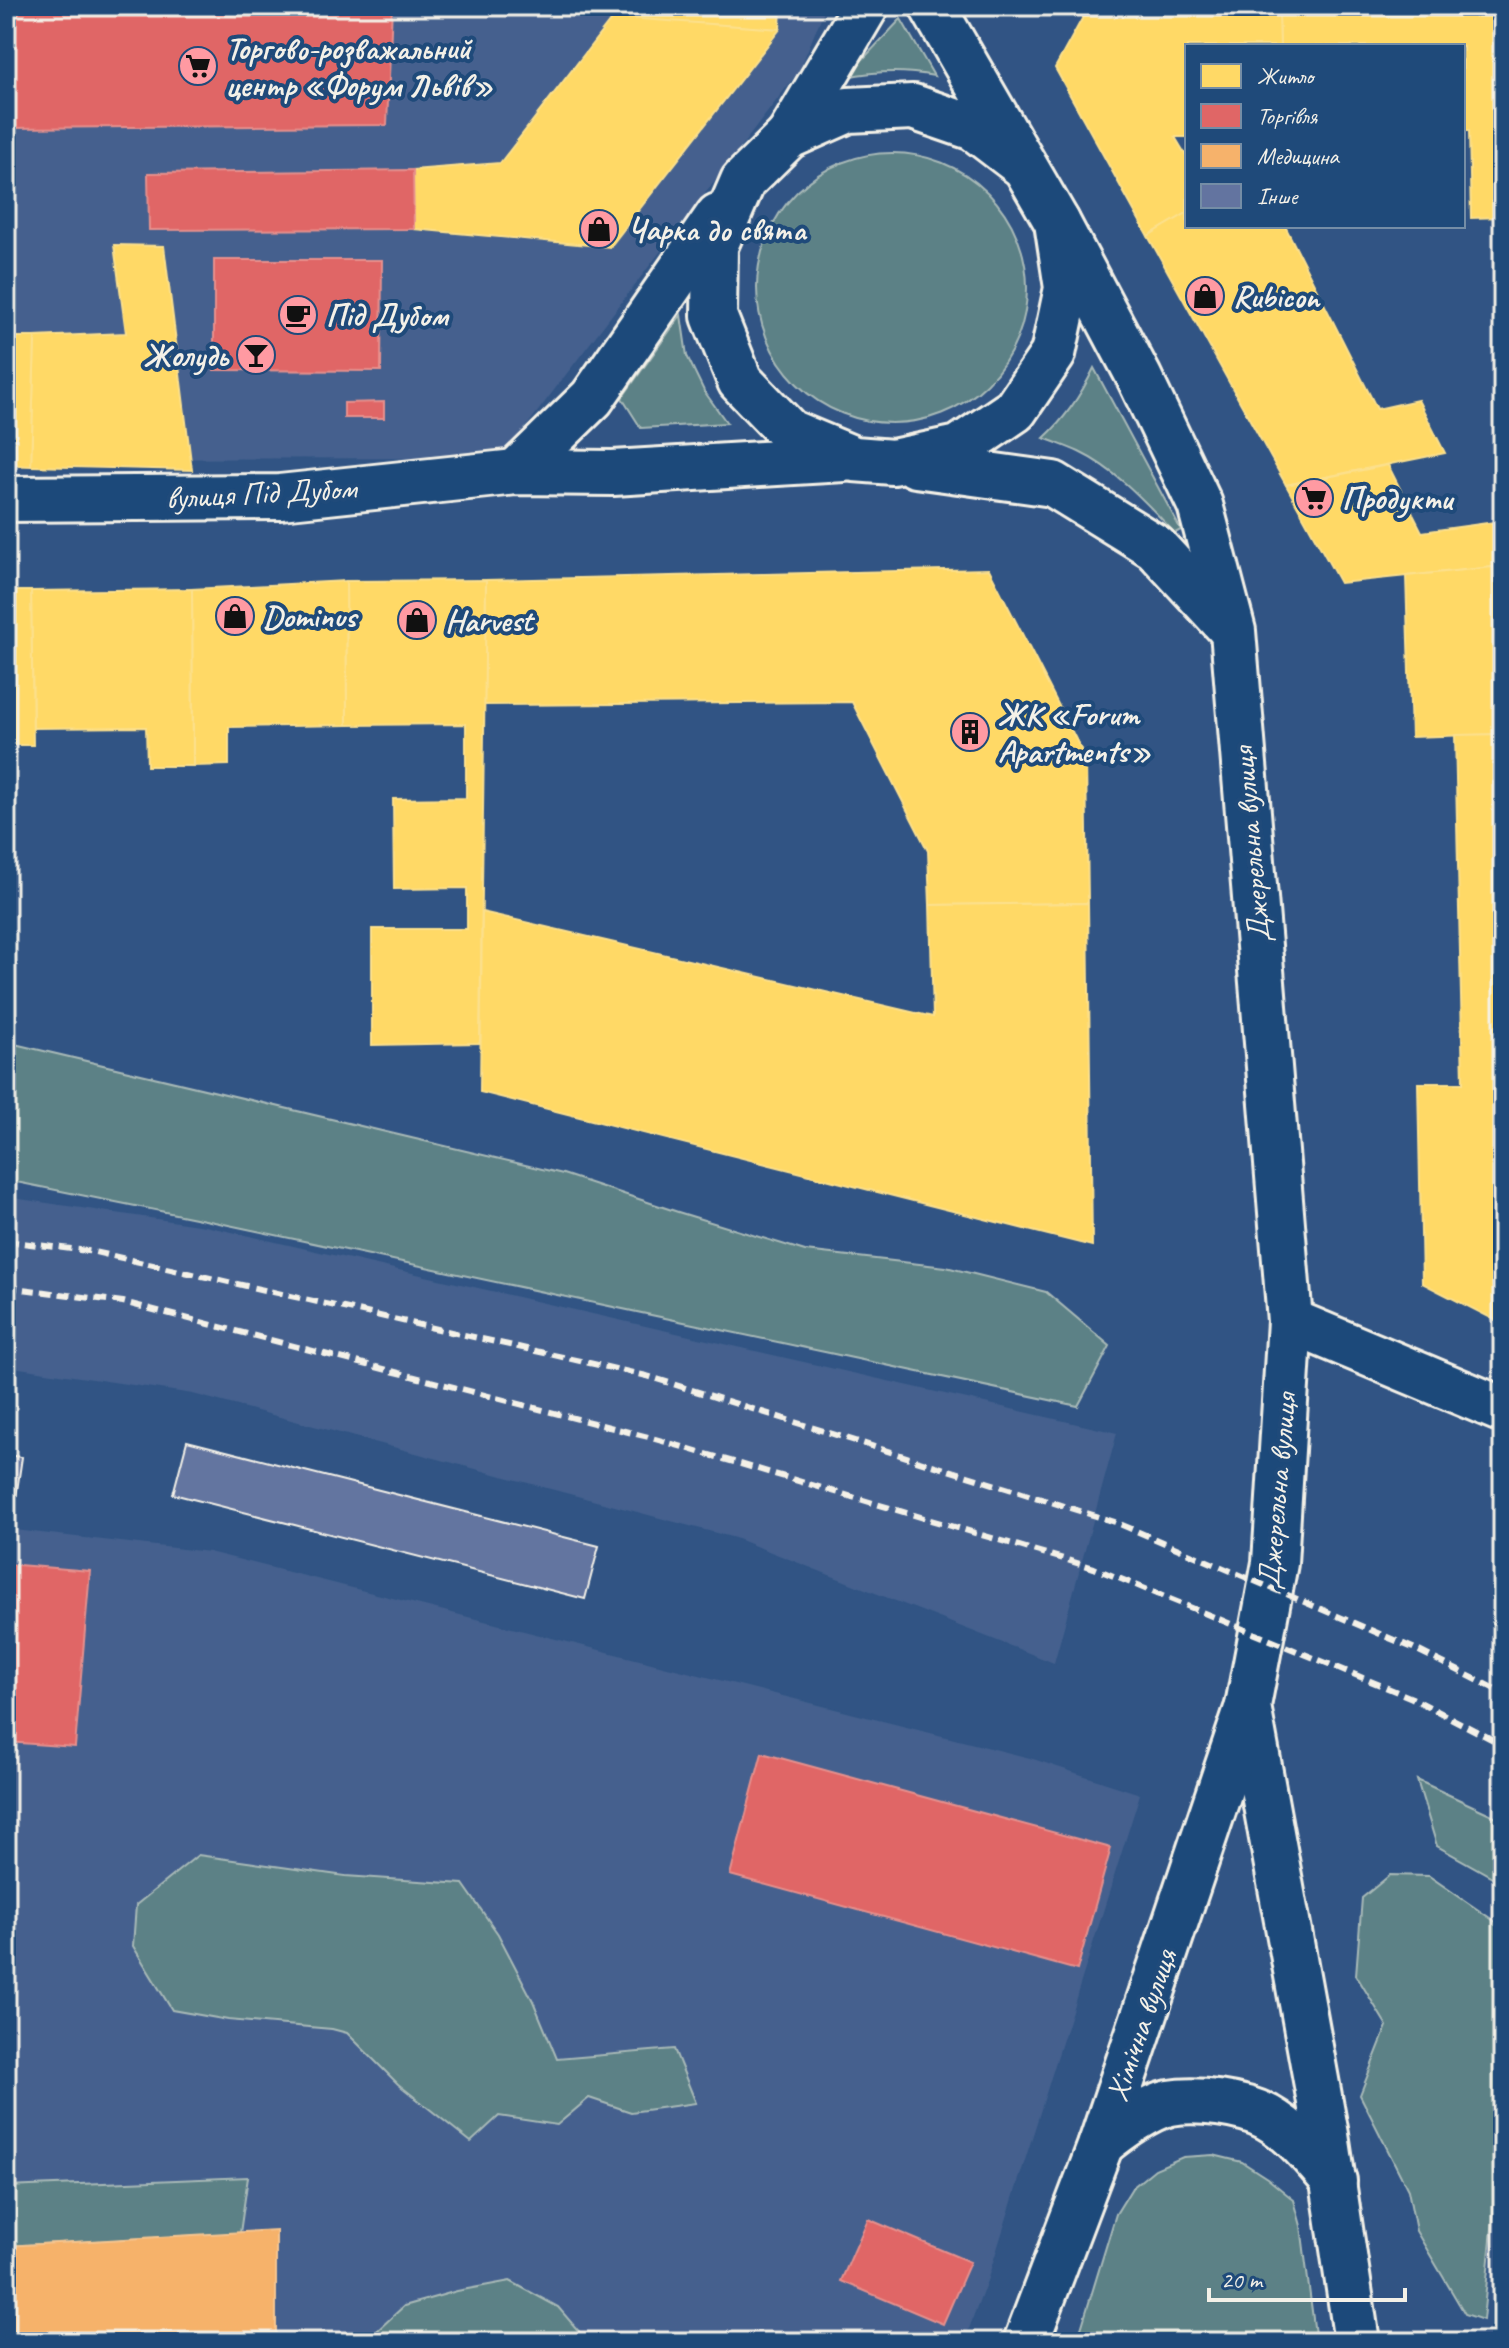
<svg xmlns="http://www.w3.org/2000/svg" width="1509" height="2348" viewBox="0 0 1509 2348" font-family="Caveat,sans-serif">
<rect width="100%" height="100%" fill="#315484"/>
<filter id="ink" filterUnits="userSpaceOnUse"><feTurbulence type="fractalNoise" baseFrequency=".0125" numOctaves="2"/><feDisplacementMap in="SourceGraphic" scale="16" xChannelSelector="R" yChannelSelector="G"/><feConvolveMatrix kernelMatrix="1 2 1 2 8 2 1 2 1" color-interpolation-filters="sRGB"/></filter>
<g filter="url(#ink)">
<g fill="#44618e">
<path d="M6,6H826L799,71L502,458L6,459Z"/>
<path d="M6,1197L205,1226L1117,1433L1054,1663L735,1538L193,1394L6,1366Z"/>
<path d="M6,1529L209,1552L1030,1758L1140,1794L988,2278L964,2342H6Z"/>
</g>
<g fill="#5c8186" stroke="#a8b9b7" stroke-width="2">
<path d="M901,19L934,76C904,70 875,71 846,77Z"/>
<circle cx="892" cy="288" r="135"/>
<path d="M681,315L687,356L704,391L727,423L641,428L622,398Z"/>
<path d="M1094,368L1181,530L1175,533C1147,504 1117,470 1079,452C1068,447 1056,443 1044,438C1066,418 1081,395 1094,368Z"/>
<path d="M6,1042L563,1174L678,1212L805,1251L946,1267L1046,1292L1110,1346L1078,1406L205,1220L6,1180Z"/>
<path d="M1417,1780L1503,1820V1883L1437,1846Z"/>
<path d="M198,1855L345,1876L463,1884L498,1934L533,2001L557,2059L674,2049L696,2103L631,2112L589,2098L557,2125L499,2116L471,2142L398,2084L347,2033L332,2029L228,2020L172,2010L133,1946L136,1905Z"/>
<path d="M1390,1875L1429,1876L1503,1927V2117L1483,2320L1465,2314L1416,2231L1408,2190L1360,2095L1387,2026L1356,1975L1362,1898Z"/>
<path d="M1213,2155L1242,2162L1267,2178L1294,2200L1301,2226L1316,2342H1077L1116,2214L1132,2188L1155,2169L1183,2157Z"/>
<path d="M248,2177L240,2233L6,2246L7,2187Z"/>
<path d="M510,2281L558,2307L588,2342H365L404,2306L457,2291Z"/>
</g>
<g fill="#ffd966" stroke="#fce08d" stroke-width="2">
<path d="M480,6H781L780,29L480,9Z"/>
<path d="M1503,10V217L1471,218L1469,131H1463V46H1280L1279,16Z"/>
<path d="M1279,16L1280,46H1187V137H1175L1187,157V213L1148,236L1055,68L1083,17Z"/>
<path d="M613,17L780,29L610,247L414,229L413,170L500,163Z"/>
<path d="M1187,213V226H1285L1377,409L1418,400L1445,453L1286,485L1148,236Z"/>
<path d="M114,245L164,246L192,470L31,466L35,337L126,333Z"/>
<path d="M6,337H35L31,466L6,465Z"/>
<path d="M1388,465L1422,532L1503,521V566L1340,583L1286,485Z"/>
<path d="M1503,566V734L1411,737L1406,576Z"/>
<path d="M989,569L1086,759L1088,903L930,905L928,851L852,702L484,705L486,580Z"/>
<path d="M486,580L480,1043L372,1045V929H467V888L394,889L393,799L466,798V724L347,725L346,581Z"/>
<path d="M346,581L347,725L229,727V765L193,766L192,589Z"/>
<path d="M192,589L193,766H147L146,727L33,728L31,591Z"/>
<path d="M6,591H31L33,745H6Z"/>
<path d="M1503,734V1324L1422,1283L1418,1083H1463L1455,735Z"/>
<path d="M1088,903L1092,1246L480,1092L482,912L933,1017L930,905Z"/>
</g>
<g fill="#e06666" stroke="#e6908d" stroke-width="2">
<path d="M6,6H392L387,125L6,128Z"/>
<path d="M413,170L414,229L149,230L148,173Z"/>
<path d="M214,260H382L381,371L214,370Z"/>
<path d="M384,402V418H344V403Z"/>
<path d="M6,1564L90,1571L75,1747L6,1742Z"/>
<path d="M762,1753L1111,1848L1077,1970L730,1875Z"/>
<path d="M868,2219L970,2262L943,2324L841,2281Z"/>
</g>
<g fill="#f6b26b" stroke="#f5c590" stroke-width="2">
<path d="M6,2154L12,2155L6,2195Z"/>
<path d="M276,2230V2342H6V2246Z"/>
</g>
<g fill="#6374a0" stroke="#f4f1e8" stroke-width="2">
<path d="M187,1441L599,1546L585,1599L173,1494Z"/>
<path d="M6,1455L22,1457L14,1511L6,1510Z"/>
</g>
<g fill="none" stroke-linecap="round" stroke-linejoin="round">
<defs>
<g id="minor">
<path d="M932,6L1057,222L1067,288L1053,354L1015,410L959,448L893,462L854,459L789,432L740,381L714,316L715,246L743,181L789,136L848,110L913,107L974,128L1025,167"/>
<path d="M789,136L866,6"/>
<path d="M1057,222L1139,377L1200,505L1233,631L1290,1321L1275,1563L1248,1706L1326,2135L1357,2342"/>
<path d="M916,465L1053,484L1155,547L1229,627"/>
<path d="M516,472L592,398L718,216"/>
<path d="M6,499L280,497L516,472L613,473L844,459"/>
<path d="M1290,1321L1503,1410"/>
<path d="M1101,2144C1118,2130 1148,2108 1170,2103C1197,2098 1242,2104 1267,2117C1294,2132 1314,2158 1334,2181"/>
<path d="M1026,2342L1101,2144L1246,1712"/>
</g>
</defs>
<use href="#minor" stroke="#f4f1e8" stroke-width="50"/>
<use href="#minor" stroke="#1f4a7a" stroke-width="44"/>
<g stroke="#f4f1e8" stroke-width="6" stroke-dasharray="12 6" stroke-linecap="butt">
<path d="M6,1241L95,1252L647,1376L1115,1522L1413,1648L1503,1693"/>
<path d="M6,1287L123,1302L652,1438L1094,1568L1412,1698L1503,1745"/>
</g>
</g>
</g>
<defs>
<symbol id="supermarket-disc" viewBox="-11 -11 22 22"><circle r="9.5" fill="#ff9aa2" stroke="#1f4a7a"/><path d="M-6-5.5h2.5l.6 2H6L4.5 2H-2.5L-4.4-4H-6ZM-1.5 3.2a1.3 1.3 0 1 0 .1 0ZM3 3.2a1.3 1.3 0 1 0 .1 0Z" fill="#111"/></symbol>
<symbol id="shop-disc" viewBox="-11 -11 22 22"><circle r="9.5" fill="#ff9aa2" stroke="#1f4a7a"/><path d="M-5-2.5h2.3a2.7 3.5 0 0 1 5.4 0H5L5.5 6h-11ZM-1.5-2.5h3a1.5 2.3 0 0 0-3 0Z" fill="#111"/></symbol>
<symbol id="cafe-disc" viewBox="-11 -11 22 22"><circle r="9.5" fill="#ff9aa2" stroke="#1f4a7a"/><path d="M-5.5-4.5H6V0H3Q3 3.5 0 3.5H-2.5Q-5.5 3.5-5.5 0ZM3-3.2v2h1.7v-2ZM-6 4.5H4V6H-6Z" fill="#111"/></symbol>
<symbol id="bar-disc" viewBox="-11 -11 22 22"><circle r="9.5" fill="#ff9aa2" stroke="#1f4a7a"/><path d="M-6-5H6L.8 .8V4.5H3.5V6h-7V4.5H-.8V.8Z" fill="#111"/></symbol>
<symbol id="building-disc" viewBox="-11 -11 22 22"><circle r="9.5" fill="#ff9aa2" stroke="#1f4a7a"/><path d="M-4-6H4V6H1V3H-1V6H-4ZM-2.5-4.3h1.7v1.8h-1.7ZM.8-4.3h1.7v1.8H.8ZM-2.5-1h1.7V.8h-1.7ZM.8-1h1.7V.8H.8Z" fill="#111"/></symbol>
</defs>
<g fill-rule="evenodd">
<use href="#supermarket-disc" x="176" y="44" width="44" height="44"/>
<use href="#shop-disc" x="577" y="207" width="44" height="44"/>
<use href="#shop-disc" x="1183" y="274" width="44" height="44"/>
<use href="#cafe-disc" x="276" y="293" width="44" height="44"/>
<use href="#bar-disc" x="234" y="333" width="44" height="44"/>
<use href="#supermarket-disc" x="1292" y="476" width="44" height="44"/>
<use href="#shop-disc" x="213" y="594" width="44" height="44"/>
<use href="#shop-disc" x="395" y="598" width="44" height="44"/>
<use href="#building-disc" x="948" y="710" width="44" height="44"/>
</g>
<g text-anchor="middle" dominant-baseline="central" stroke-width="8" stroke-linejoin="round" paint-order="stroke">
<g font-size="32" font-weight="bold" fill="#f4f1e8" stroke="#1f4a7a" text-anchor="start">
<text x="226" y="48">Торгово-розважальний<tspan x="226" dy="37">центр «Форум Львів»</tspan></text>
<text x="627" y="229">Чарка до свята</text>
<text x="1233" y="296">Rubicon</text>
<text x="326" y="315">Під Дубом</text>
<text x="228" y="355" text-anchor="end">Жолудь</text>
<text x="1342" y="498">Продукти</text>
<text x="263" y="616">Dominus</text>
<text x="445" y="620">Harvest</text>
<text x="998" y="714">ЖК «Forum<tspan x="998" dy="37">Apartments»</tspan></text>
</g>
<g font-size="32" fill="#f4f1e8" stroke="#1f4a7a">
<text transform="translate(261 493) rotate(-3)">вулиця Під Дубом</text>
<text transform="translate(1251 845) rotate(-95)">Джерельна вулиця</text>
<text transform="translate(1277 1491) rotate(-85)">Джерельна вулиця</text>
<text transform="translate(1141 2025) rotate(-71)">Хімічна вулиця</text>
</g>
</g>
<rect width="1509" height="2348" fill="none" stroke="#1f4a7a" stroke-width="32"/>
<rect x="16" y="16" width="1477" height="2316" fill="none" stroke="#f4f1e8" stroke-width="3" filter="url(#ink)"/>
<rect x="1185" y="44" width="280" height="184" fill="#1f4a7a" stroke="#748da6" stroke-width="2"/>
<rect x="1201" y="64" width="40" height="24" fill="#ffd966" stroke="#748da6" stroke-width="2"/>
<text x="1257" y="84" font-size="24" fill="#f4f1e8">Житло</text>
<rect x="1201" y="104" width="40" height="24" fill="#e06666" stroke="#748da6" stroke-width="2"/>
<text x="1257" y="124" font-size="24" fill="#f4f1e8">Торгівля</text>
<rect x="1201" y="144" width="40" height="24" fill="#f6b26b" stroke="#748da6" stroke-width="2"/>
<text x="1257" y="164" font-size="24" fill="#f4f1e8">Медицина</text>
<rect x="1201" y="184" width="40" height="24" fill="#6374a0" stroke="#748da6" stroke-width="2"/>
<text x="1257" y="204" font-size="24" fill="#f4f1e8">Інше</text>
<path d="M1209 2288v12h196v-12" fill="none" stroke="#f4f1e8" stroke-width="4"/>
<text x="1221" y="2288" font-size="24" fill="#f4f1e8" stroke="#1f4a7a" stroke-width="6" paint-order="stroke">20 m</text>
</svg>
